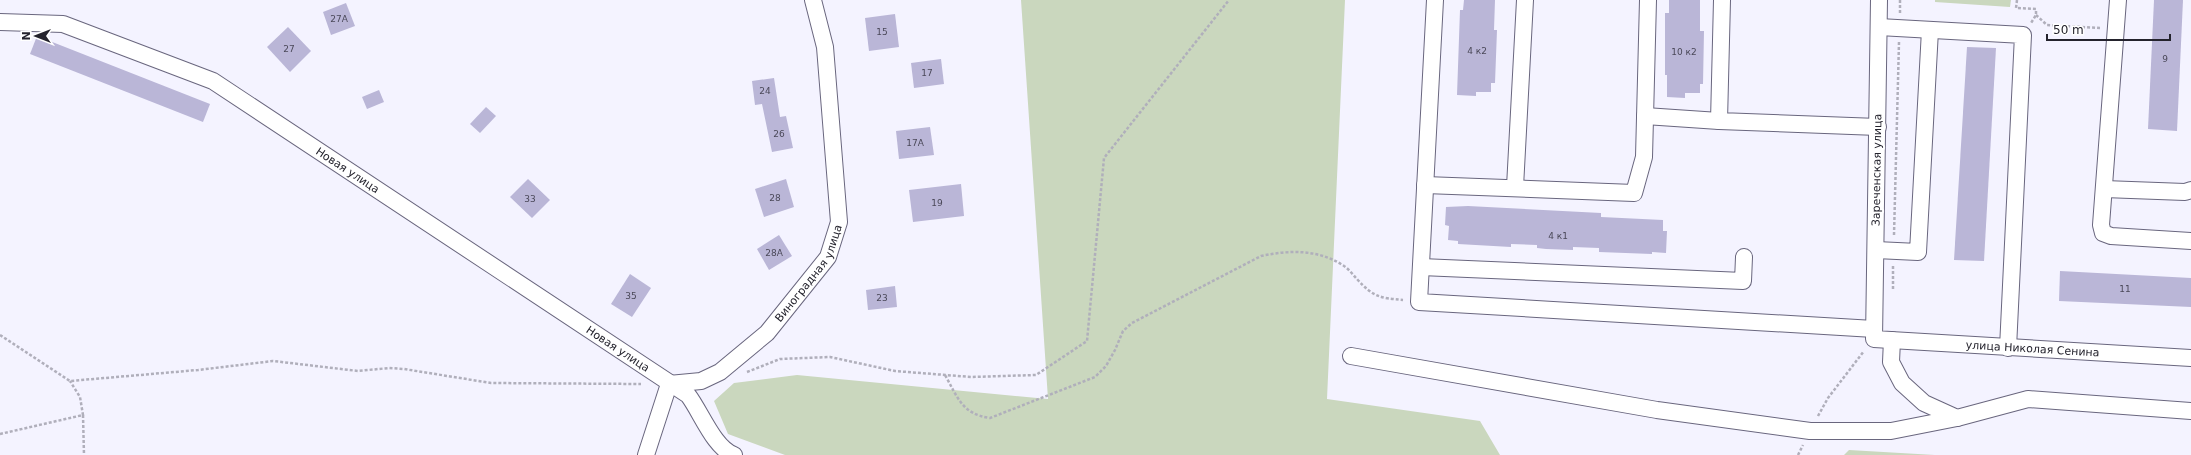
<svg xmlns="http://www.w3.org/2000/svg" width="2191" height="455" viewBox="0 0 2191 455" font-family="'DejaVu Sans',sans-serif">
<rect width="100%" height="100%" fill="#f4f3ff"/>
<g fill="#cad7be">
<path d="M1021,0H1345L1327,399L1480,421L1500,455H785L728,434L714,401L734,383L797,375L1048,399Z"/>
<path d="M1935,0H2011L2010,7L1935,2Z"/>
<path d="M1849,450L1935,455H1844Z"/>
</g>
<g fill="#bab6d7">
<path d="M1464,0H1495L1494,30H1497L1495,83H1491V92H1476V96L1457,95L1460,10H1463Z"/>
<path d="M1669,0H1700V31H1704L1703,84H1700V93H1685V98L1667,97V75H1665V13H1669Z"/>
<path d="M2154,0H2183L2177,131L2148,129Z"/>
<path d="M346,3L355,26L331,35L323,12Z"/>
<path d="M895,14L899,47L869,51L865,18Z"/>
<path d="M288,27L311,51L290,72L267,47Z"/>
<path d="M37,36L210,104L203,122L30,54Z"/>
<path d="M1967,47L1996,48L1984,261L1954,260Z"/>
<path d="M941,59L944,84L914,88L911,63Z"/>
<path d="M774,78L780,117L786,116L793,148L772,152L762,104L755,105L752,81Z"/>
<path d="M379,90L384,102L367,109L362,97Z"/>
<path d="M486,107L496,116L480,133L470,124Z"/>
<path d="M930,127L934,155L899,159L896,131Z"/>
<path d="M528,179L550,200L532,218L510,197Z"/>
<path d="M786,179L794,207L764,217L755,189Z"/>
<path d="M961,184L964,216L913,222L909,190Z"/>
<path d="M1468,206L1601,213V217L1663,220V231H1667L1666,253L1652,252V254L1599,252V248L1573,247V250L1546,249L1537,248V245L1511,244V247L1458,244V241L1448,240L1449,226L1445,225L1446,207Z"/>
<path d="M779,235L792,256L769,270L757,249Z"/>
<path d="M2060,271L2191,278V307L2059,301Z"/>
<path d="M630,274L651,288L632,317L611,304Z"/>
<path d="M895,286L897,307L868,310L866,290Z"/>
</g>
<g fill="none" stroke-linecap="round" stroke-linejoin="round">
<defs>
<g id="minor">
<path d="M1435,0L1419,302L1874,329"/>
<path d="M1722,0L1719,121L1878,127"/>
<path id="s1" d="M1879,0L1874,339L2191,358"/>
<path d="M2118,0L2101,225L2103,233L2111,236L2191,241"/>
<path id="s2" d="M0,22L63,24L213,81L688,395C701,412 714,448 734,455"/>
<path d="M1879,27L2023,35L2008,348"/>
<path d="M1645,116L1719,121"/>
<path d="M1425,185L1634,193L1644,157L1648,0"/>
<path d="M1515,187L1525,0"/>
<path d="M2104,189L2185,192L2191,190"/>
<path d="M1876,250L1918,252L1930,30"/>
<path d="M1421,267L1743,281L1744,257"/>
<path d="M1892,340L1891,362L1902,383L1924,403L1957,418L2028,399L2191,411"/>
<path d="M1351,356L1657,410L1810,431H1891L1957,418"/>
<path id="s3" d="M669,384L701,381L720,372L767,333L828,257L839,222L825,47L813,0"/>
<path d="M646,455L669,384"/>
</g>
</defs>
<use href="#minor" stroke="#69667e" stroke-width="18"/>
<g stroke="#b0afbb" stroke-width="2.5" stroke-dasharray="3 2" stroke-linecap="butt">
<path d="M2017,0L2016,8L2036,9V15L2031,23"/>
<path d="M1900,13V0"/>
<path d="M2036,15L2047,25L2100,28"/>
<path d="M1894,235L1899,42"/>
<path d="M1893,289V266"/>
<path d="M0,335L70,381L198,370L273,361L358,371L389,368L404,369L491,383L641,384"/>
<path d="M747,372L780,359L830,357L895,371L971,377L1036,375L1087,341L1104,158L1229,0"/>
<path d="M945,375C958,398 962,414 990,418L1095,377L1106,366L1115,350L1123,331L1132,323L1261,256C1289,250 1319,249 1344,266C1349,269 1353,275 1357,279C1373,297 1380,298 1403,300"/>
<path d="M83,415L84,455"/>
<path d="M1818,416L1828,398L1864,351"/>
<path d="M0,434L83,415L80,397L70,381"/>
<path d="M1798,455L1803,445"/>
</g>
<use href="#minor" stroke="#fff" stroke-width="16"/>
</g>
<g text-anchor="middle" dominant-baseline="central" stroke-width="4" stroke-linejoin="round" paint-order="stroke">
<g font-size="9" fill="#4a4858">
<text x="339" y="19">27А</text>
<text x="882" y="32">15</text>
<text x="289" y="49">27</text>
<text x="1477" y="51">4 к2</text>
<text x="1684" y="52">10 к2</text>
<text x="2165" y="59">9</text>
<text x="927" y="73">17</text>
<text x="765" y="91">24</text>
<text x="779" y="134">26</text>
<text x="915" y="143">17А</text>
<text x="775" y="198">28</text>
<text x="530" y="199">33</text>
<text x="937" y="203">19</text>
<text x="1558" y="236">4 к1</text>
<text x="774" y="253">28А</text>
<text x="2125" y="289">11</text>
<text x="631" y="296">35</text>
<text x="882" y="298">23</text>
</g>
<g font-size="11" fill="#24232d" stroke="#fff">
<text transform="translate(1877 170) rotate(-89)">Зареченская улица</text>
<text stroke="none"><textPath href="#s2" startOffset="385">Новая улица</textPath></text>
<text stroke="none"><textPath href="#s3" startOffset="188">Виноградная улица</textPath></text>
<text stroke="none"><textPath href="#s1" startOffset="498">улица Николая Сенина</textPath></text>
<text stroke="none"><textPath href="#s2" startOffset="709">Новая улица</textPath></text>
</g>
</g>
<g transform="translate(36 36) rotate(270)" stroke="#ffffff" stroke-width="3" paint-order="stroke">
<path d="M0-3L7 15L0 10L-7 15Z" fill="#24232d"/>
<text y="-6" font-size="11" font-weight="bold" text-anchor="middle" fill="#24232d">N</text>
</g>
<path d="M2047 34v6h123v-6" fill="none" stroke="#24232d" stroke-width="2"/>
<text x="2053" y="34" font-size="12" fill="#24232d" stroke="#ffffff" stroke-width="3" paint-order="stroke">50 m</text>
</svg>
